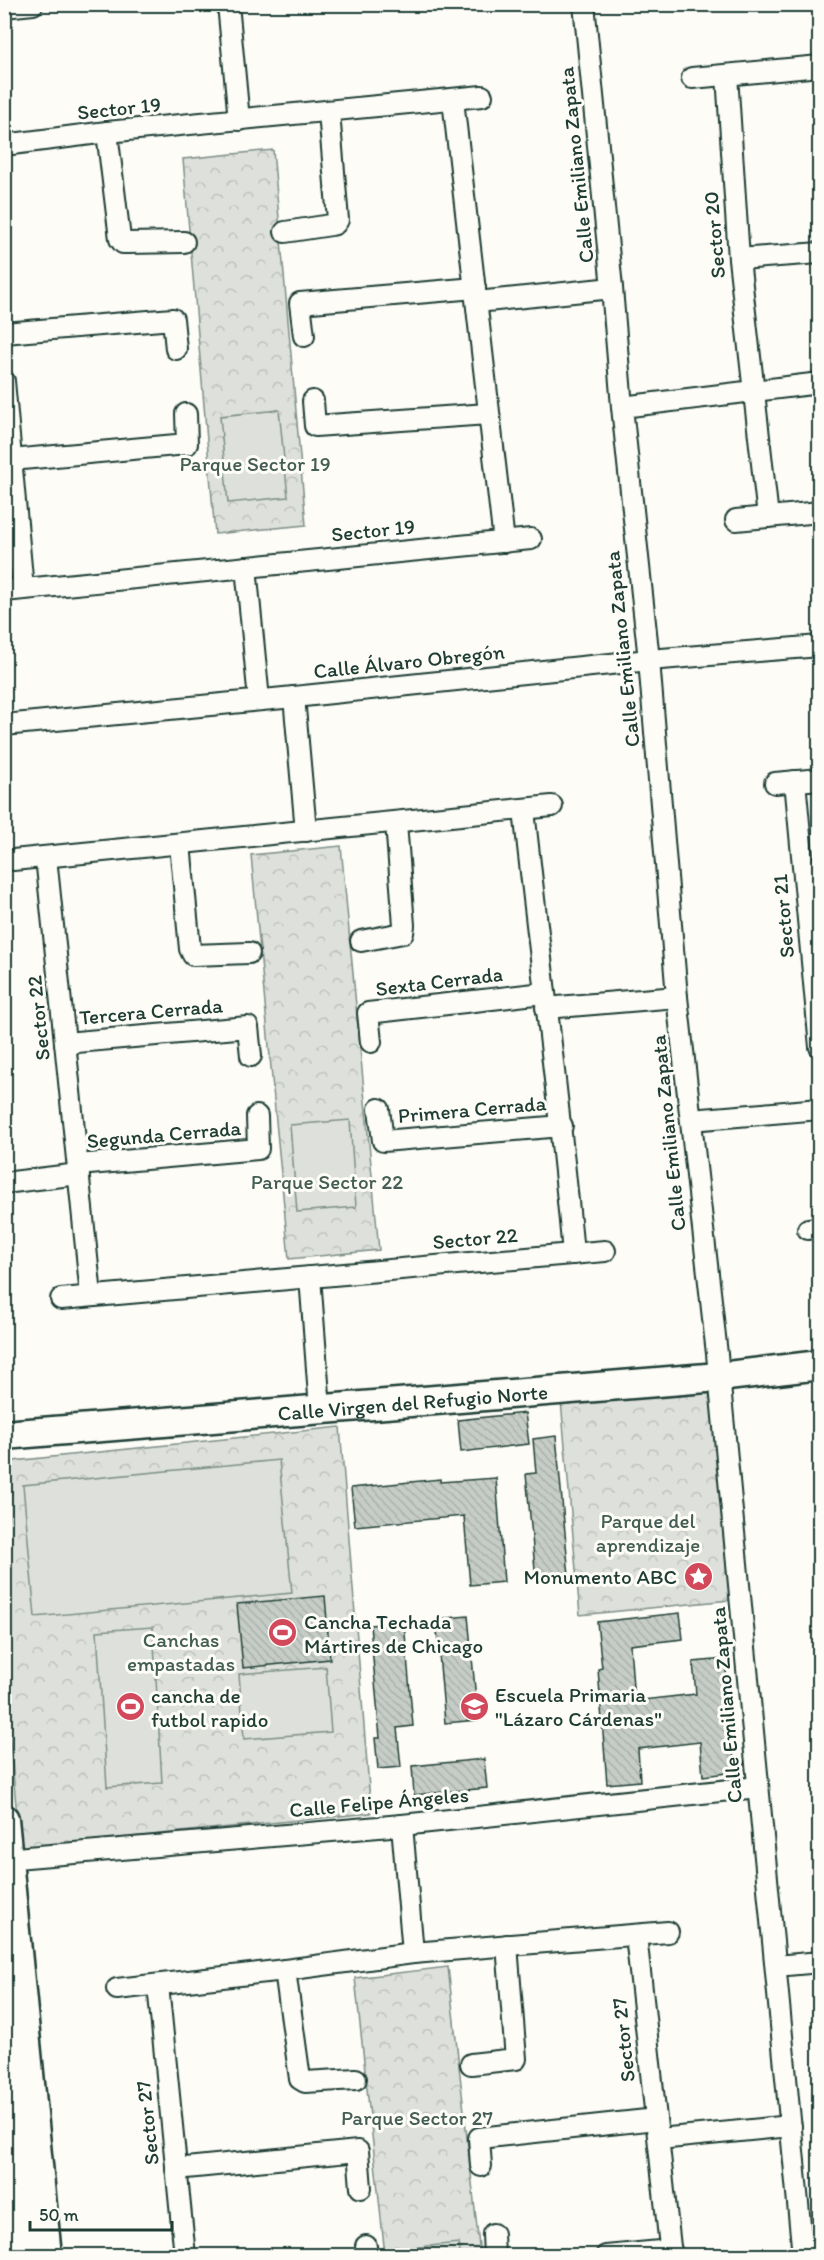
<svg xmlns="http://www.w3.org/2000/svg" width="824" height="2260" viewBox="0 0 824 2260" font-family="Itim,sans-serif">
<defs>
<pattern id="park-crowns" width="20" height="18" patternUnits="userSpaceOnUse" patternTransform="scale(1.5)"><rect width="20" height="18" fill="#dde0db"/><path d="M2 6a3 3 0 1 1 6 0M12 15a3 3 0 1 1 6 0" fill="none" stroke="#bdc1bd"/></pattern>
<pattern id="building-back-hatch" width="6" height="6" patternUnits="userSpaceOnUse" patternTransform="scale(1.5)"><rect width="6" height="6" fill="#c6cdc7"/><path d="M-1 5l2 2M0 0l6 6M5-1l2 2" fill="none" stroke="#aab1ac"/></pattern>
</defs>
<rect width="100%" height="100%" fill="#fdfcf7"/>
<filter id="ink" filterUnits="userSpaceOnUse"><feTurbulence type="fractalNoise" baseFrequency=".0167" numOctaves="2"/><feDisplacementMap in="SourceGraphic" scale="12" xChannelSelector="R" yChannelSelector="G"/><feConvolveMatrix kernelMatrix="1 2 1 2 8 2 1 2 1" color-interpolation-filters="sRGB"/></filter>
<g filter="url(#ink)">
<g fill="url(#park-crowns)" stroke="#7e8e88" stroke-width="1.5">
<path d="M273,150L306,525L215,534L183,159Z"/>
<path d="M341,846L379,1250L289,1259L251,855Z"/>
<path d="M711,1387L730,1600L580,1615L561,1401Z"/>
<path d="M340,1427L371,1813L20,1848L4,1676V1462Z"/>
<path d="M448,1967L480,2255H385L355,1978Z"/>
</g>
<g fill="#dde0db" stroke="#7e8e88" stroke-width="1.5">
<path d="M279,410L288,497L228,503L220,416Z"/>
<path d="M350,1120L356,1207L297,1212L290,1125Z"/>
<path d="M279,1460L292,1593L35,1617L23,1485Z"/>
<path d="M153,1627L162,1783L107,1787L97,1631Z"/>
<path d="M326,1667L331,1732L244,1739L239,1674Z"/>
<path d="M459,2243L460,2255H401L400,2249Z"/>
</g>
<g fill="url(#building-back-hatch)" stroke="#1f3d34" stroke-width="1.5">
<path d="M525,1413L529,1444L461,1452L458,1420Z"/>
<path d="M556,1436L569,1576L536,1579L526,1474L536,1473L533,1439Z"/>
<path d="M496,1478L504,1582L470,1585L464,1516L355,1526L351,1488L440,1479V1482Z"/>
<path d="M325,1596L330,1659L243,1668L237,1604Z"/>
<path d="M680,1613L683,1639L630,1645L634,1701L696,1694L693,1662L725,1659L735,1772L703,1776L700,1742L638,1749L640,1781L607,1784L598,1669L602,1668L597,1622Z"/>
<path d="M468,1616L478,1720L445,1723L436,1619Z"/>
<path d="M404,1622L413,1726L397,1728L401,1767L378,1769L375,1738H380L370,1625Z"/>
<path d="M484,1759L487,1788L414,1795L412,1766Z"/>
</g>
<g fill="none" stroke-linecap="round" stroke-linejoin="round">
<defs>
<g id="street">
<path d="M228,4L239,120"/>
<path d="M584,4L612,288L622,407L649,660L677,997L717,1354L803,2256"/>
<path d="M4,7L33,4"/>
<path d="M727,75L739,259L768,517"/>
<path d="M692,78L820,66"/>
<path d="M453,100L504,542"/>
<path d="M107,132L120,239L123,243H127L184,242"/>
<path d="M4,145L107,132L482,96"/>
<path d="M285,232L331,225L335,224L338,220L329,112"/>
<path d="M739,259L820,253"/>
<path d="M477,302L612,288"/>
<path d="M4,333L173,319L176,349"/>
<path d="M304,336L300,303L475,288"/>
<path d="M4,381L23,589"/>
<path d="M313,401L315,426L488,414"/>
<path d="M622,407L820,383"/>
<path d="M11,460L187,444L186,414"/>
<path d="M736,520L820,512"/>
<path d="M246,567L259,700"/>
<path d="M4,591L531,539"/>
<path d="M294,697L306,831"/>
<path d="M4,725L294,697L649,660L820,646"/>
<path d="M795,781L820,1047"/>
<path d="M775,783L820,779"/>
<path d="M524,810C540,958 560,1106 573,1254"/>
<path d="M180,844L190,949L193,955L249,953"/>
<path d="M46,857L91,1296"/>
<path d="M13,860L552,806"/>
<path d="M361,941L403,933L404,925L396,823"/>
<path d="M546,1008L677,997"/>
<path d="M371,1042L368,1013L544,993"/>
<path d="M65,1043L248,1027L251,1056"/>
<path d="M379,1109L383,1141L562,1126"/>
<path d="M691,1120L820,1109"/>
<path d="M78,1165L258,1149L257,1116"/>
<path d="M4,1183L79,1174"/>
<path d="M808,1229L820,1227"/>
<path d="M310,1277L320,1409"/>
<path d="M61,1299L605,1251"/>
<path d="M402,1825L413,1953"/>
<path d="M4,1859L402,1825L758,1787"/>
<path d="M636,1935L671,2256"/>
<path d="M776,1966L820,1962"/>
<path d="M285,1970L300,2079L305,2082L356,2079"/>
<path d="M158,1985L185,2256"/>
<path d="M117,1989L285,1970L413,1953L668,1932"/>
<path d="M471,2064L516,2059L507,1945"/>
<path d="M659,2139L791,2126"/>
<path d="M481,2166L479,2138L656,2119"/>
<path d="M176,2169L358,2151L361,2188"/>
<path d="M493,2234L494,2256"/>
<path d="M366,2246V2256"/>
<path d="M606,2256L671,2250"/>
</g>
<g id="secondary">
<path id="s1" d="M4,1435L719,1377L820,1365"/>
<path d="M4,1819L47,2256"/>
<path d="M4,2079L21,2256"/>
</g>
</defs>
<use href="#street" stroke="#1f3d34" stroke-width="24"/>
<use href="#secondary" stroke="#1f3d34" stroke-width="33"/>
<use href="#street" stroke="#fdfcf7" stroke-width="20"/>
<use href="#secondary" stroke="#fdfcf7" stroke-width="28"/>
</g>
</g>
<defs>
<symbol id="sight-disc" viewBox="-11 -11 22 22"><circle r="9.5" fill="#d1495b" stroke="#fdfcf7"/><path d="M0-6L1.8-2.2L6-1.7L2.9 1.2L3.7 5.4L0 3.3L-3.7 5.4L-2.9 1.2L-6-1.7L-1.8-2.2Z" fill="#fff"/></symbol>
<symbol id="stadium-disc" viewBox="-11 -11 22 22"><circle r="9.5" fill="#d1495b" stroke="#fdfcf7"/><path d="M0-5a6.5 5 0 1 0 0 10a6.5 5 0 1 0 0-10ZM-3.5-1.8h7v3.6h-7Z" fill="#fff"/></symbol>
<symbol id="school-disc" viewBox="-11 -11 22 22"><circle r="9.5" fill="#d1495b" stroke="#fdfcf7"/><path d="M0-5L7-2L0 1L-7-2ZM-4 1L0 2.5L4 1V4Q0 6-4 4Z" fill="#fff"/></symbol>
</defs>
<g fill-rule="evenodd">
<use href="#sight-disc" x="682" y="1560" width="33" height="33"/>
<use href="#stadium-disc" x="266" y="1616" width="33" height="33"/>
<use href="#school-disc" x="458" y="1690" width="33" height="33"/>
<use href="#stadium-disc" x="114" y="1690" width="33" height="33"/>
</g>
<g text-anchor="middle" dominant-baseline="central" stroke-width="6" stroke-linejoin="round" paint-order="stroke">
<g font-size="21" fill="#1f3d34" stroke="#fdfcf7">
<text transform="translate(119 108) rotate(-6)">Sector 19</text>
<text transform="translate(576 165) rotate(-96)">Calle Emiliano Zapata</text>
<text transform="translate(714 235) rotate(-95)">Sector 20</text>
<text transform="translate(373 530) rotate(-6)">Sector 19</text>
<text transform="translate(622 649) rotate(-96)">Calle Emiliano Zapata</text>
<text transform="translate(409 661) rotate(-6)">Calle Álvaro Obregón</text>
<text transform="translate(783 916) rotate(-95)">Sector 21</text>
<text transform="translate(439 981) rotate(-7)">Sexta Cerrada</text>
<text transform="translate(151 1011) rotate(-5)">Tercera Cerrada</text>
<text transform="translate(38 1018) rotate(-96)">Sector 22</text>
<text transform="translate(472 1109) rotate(-5)">Primera Cerrada</text>
<text transform="translate(668 1133) rotate(-96)">Calle Emiliano Zapata</text>
<text transform="translate(164 1134) rotate(-5)">Segunda Cerrada</text>
<text transform="translate(475 1238) rotate(-5)">Sector 22</text>
<text stroke="none"><textPath href="#s1" startOffset="410">Calle Virgen del Refugio Norte</textPath></text>
<text transform="translate(726 1705) rotate(-95)">Calle Emiliano Zapata</text>
<text transform="translate(379 1802) rotate(-5)">Calle Felipe Ángeles</text>
<text transform="translate(623 2040) rotate(-96)">Sector 27</text>
<text transform="translate(147 2123) rotate(-96)">Sector 27</text>
</g>
<g font-size="21" fill="#455e55" stroke="#fdfcf7">
<text x="255" y="463">Parque Sector 19</text>
<text x="327" y="1181">Parque Sector 22</text>
<text x="648" y="1520">Parque del<tspan x="648" dy="24">aprendizaje</tspan></text>
<text x="181" y="1639">Canchas<tspan x="181" dy="24">empastadas</tspan></text>
<text x="417" y="2117">Parque Sector 27</text>
</g>
<g font-size="21" fill="#1f3d34" stroke="#fdfcf7" text-anchor="start">
<text x="677" y="1576" text-anchor="end">Monumento ABC</text>
<text x="304" y="1621">Cancha Techada<tspan x="304" dy="24">Mártires de Chicago</tspan></text>
<text x="495" y="1694">Escuela Primaria<tspan x="495" dy="24">"Lázaro Cárdenas"</tspan></text>
<text x="151" y="1695">cancha de<tspan x="151" dy="24">futbol rapido</tspan></text>
</g>
</g>
<rect width="824" height="2260" fill="none" stroke="#fdfcf7" stroke-width="24"/>
<rect x="12" y="12" width="800" height="2236" fill="none" stroke="#1f3d34" stroke-width="2" filter="url(#ink)"/>
<path d="M30 2221v9h142v-9" fill="none" stroke="#1f3d34" stroke-width="3"/>
<text x="39" y="2221" font-size="18" fill="#1f3d34" stroke="#fdfcf7" stroke-width="4.5" paint-order="stroke">50 m</text>
</svg>
